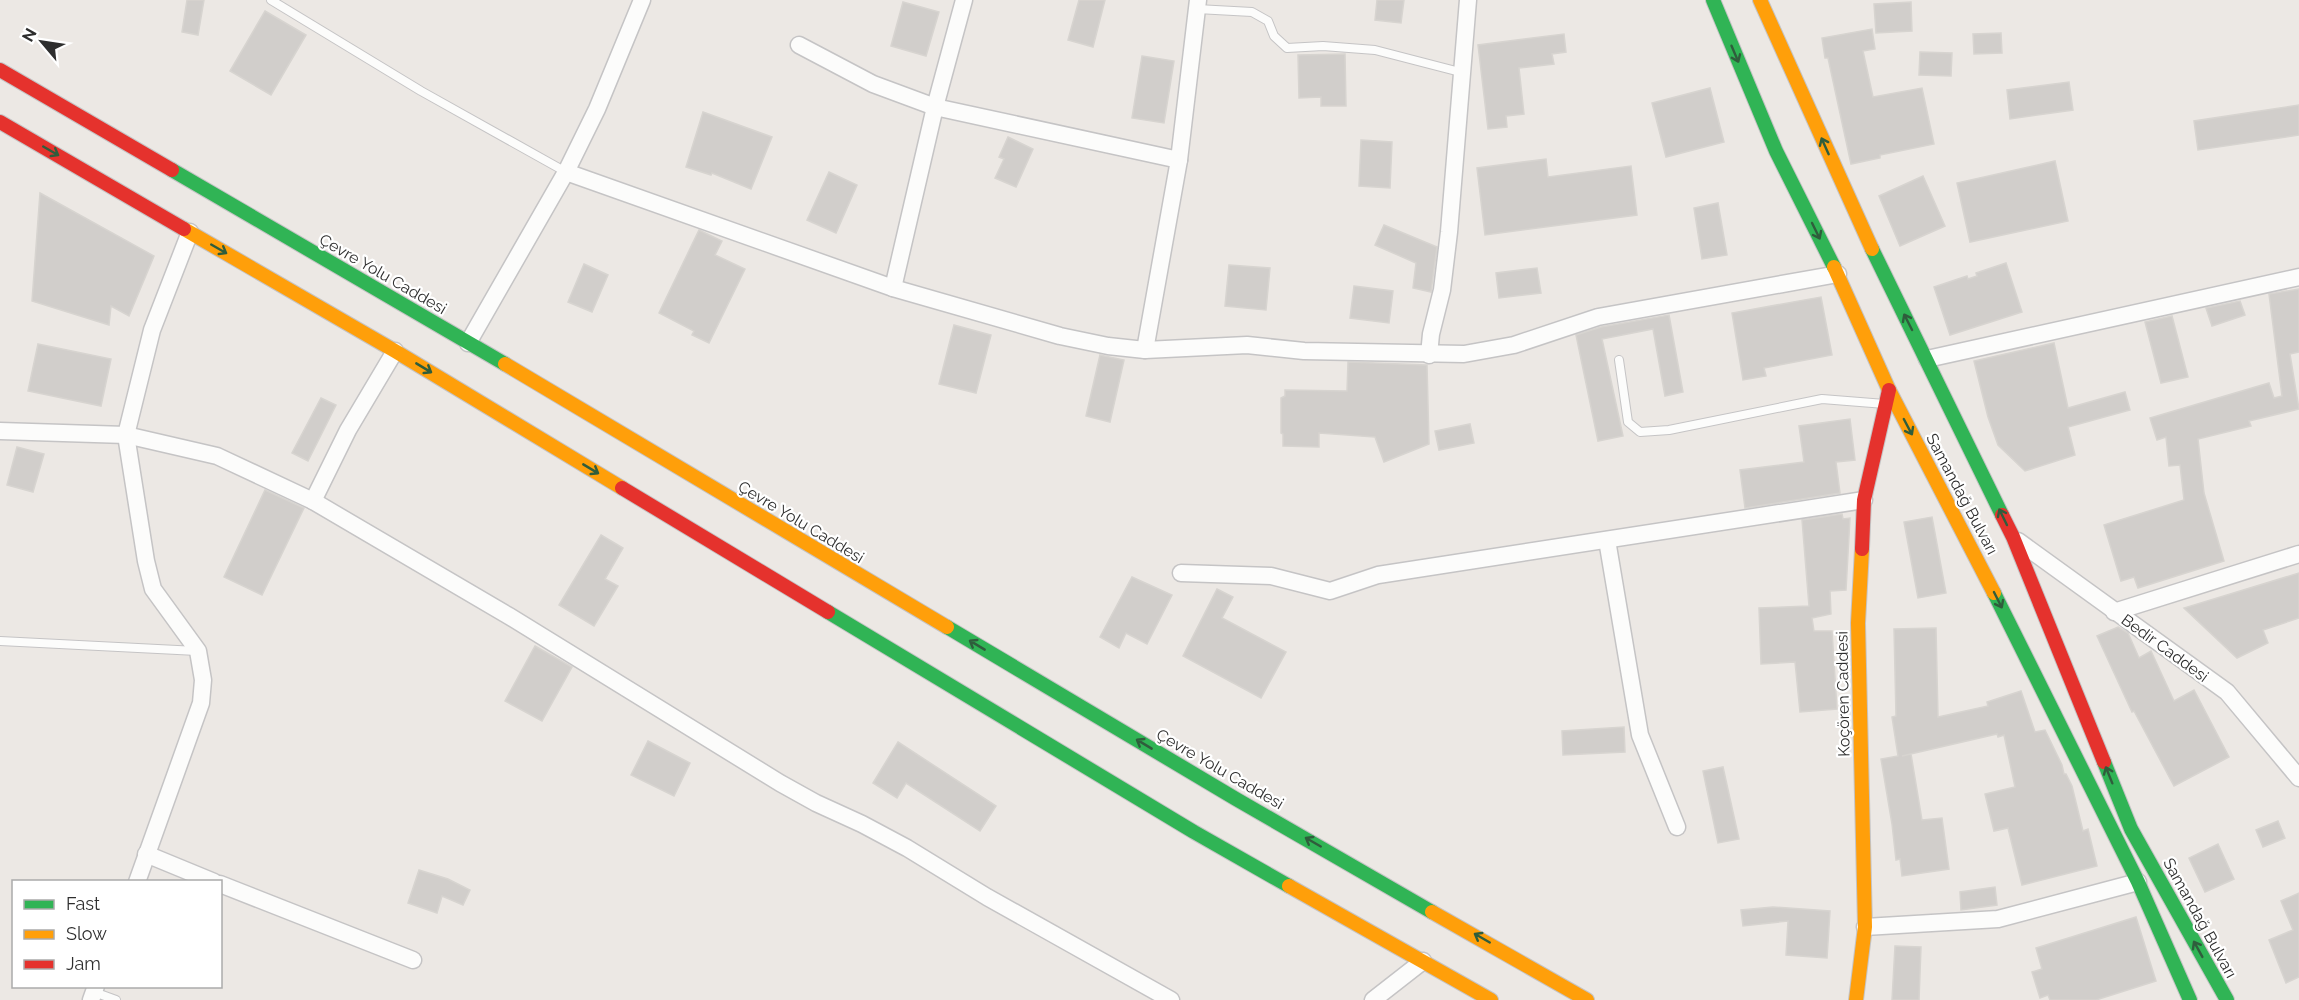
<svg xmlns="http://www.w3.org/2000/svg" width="2299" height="1000" viewBox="0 0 2299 1000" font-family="Raleway,sans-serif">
<rect width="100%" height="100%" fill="#ece8e4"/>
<g fill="#d1cecb" stroke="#d7d4d0" stroke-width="1.5">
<path d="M187,0H204L198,35L182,32Z"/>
<path d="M1079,0H1105L1093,47L1068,40Z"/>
<path d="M1377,0H1404L1401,23L1375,20Z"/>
<path d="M903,2L939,12L926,56L891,46Z"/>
<path d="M1911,2L1912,31L1876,33L1874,4Z"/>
<path d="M265,11L306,35L271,95L230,71Z"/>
<path d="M1872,29L1875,49L1863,51L1873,97L1922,88L1934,144L1880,155V158L1851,164L1828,58H1825L1822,38Z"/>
<path d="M2001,33L2002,53L1974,54L1973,34Z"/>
<path d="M1564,34L1566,52L1552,54L1554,64L1519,68L1524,114L1506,116L1507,127L1488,129L1478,45Z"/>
<path d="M1920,52L1952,53L1951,76L1919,75Z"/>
<path d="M1345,54L1346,106H1321V97L1299,98L1298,55Z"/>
<path d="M1142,56L1174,61L1164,123L1132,118Z"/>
<path d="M2069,82L2073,110L2010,119L2007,90Z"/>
<path d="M1710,88L1724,142L1666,157L1652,103Z"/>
<path d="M2299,105V135L2198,150L2194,121Z"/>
<path d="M703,112L772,137L751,189L712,173L711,175L686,167Z"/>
<path d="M1008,137L1033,149L1016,187L995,178L1004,159L999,157Z"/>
<path d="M1361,140L1392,142L1390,188L1359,186Z"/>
<path d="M1546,159L1548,177L1631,166L1637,215L1485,235L1477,168Z"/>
<path d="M2055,161L2068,221L1970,242L1957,183Z"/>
<path d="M829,172L857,185L836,233L807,220Z"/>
<path d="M1923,176L1945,226L1900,246L1879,196Z"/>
<path d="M40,193L154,256L129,316L111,306L109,325L32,301Z"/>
<path d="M1718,203L1727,255L1702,259L1694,208Z"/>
<path d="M1384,225L1437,247L1431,292L1413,288L1416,263L1375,245Z"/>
<path d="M699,230L722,241L715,255L745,269L709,343L692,335L694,331L659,313Z"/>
<path d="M2006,263L2022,312L1950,335L1934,287L1967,276L1968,279L1977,276L1976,273Z"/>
<path d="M584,264L608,275L592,312L568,302Z"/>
<path d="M1229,265L1270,268L1266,310L1225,306Z"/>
<path d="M1537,268L1541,293L1499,298L1496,273Z"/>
<path d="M1354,286L1393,291L1389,323L1350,318Z"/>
<path d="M2299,289V352L2290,354L2299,409L2249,421L2251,426L2198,439L2204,493L2224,561L2138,588L2134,577L2121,581L2104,525L2184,500L2180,465L2169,466L2166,437L2157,440L2150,418L2269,383L2274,398L2282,396L2269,294Z"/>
<path d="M1821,297L1832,355L1764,368L1766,376L1743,380L1732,313Z"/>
<path d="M2240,301L2245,315L2212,326L2206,308Z"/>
<path d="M1669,315L1683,392L1665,396L1653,329L1602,339L1623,436L1598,441L1576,335L1601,327Z"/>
<path d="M2172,316L2188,377L2161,383L2145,322Z"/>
<path d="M954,325L991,335L976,393L939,384Z"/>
<path d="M2054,343L2068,408L2125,392L2130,410L2068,427L2075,455L2025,471L1998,445L1988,417L1974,361Z"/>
<path d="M38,344L111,359L101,406L28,391Z"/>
<path d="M1100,355L1124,360L1110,422L1086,416Z"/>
<path d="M1348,362L1427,365L1429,444L1384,462L1375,437L1319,433V447L1283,446V434L1281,433V398L1285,396V390L1347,391Z"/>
<path d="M321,398L336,405L308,461L292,453Z"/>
<path d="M1850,419L1855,460L1836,462L1840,493L1745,508L1740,470L1804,462L1799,426Z"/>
<path d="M1470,424L1474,443L1439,450L1435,431Z"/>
<path d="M17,447L44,454L33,492L7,485Z"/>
<path d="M265,490L304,508L262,595L224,577Z"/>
<path d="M1842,514L1843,519L1850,518L1846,590L1830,591L1831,614L1812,618L1814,631H1832L1837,709L1800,712L1795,662L1761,664L1759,608L1809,606L1802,520Z"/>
<path d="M1932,517L1946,593L1918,598L1904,522Z"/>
<path d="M601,535L623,548L605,579L618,586L594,626L559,605Z"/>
<path d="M2299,573V618L2263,630L2268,643L2237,658L2184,608Z"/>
<path d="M1132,577L1172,595L1147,644L1126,633L1119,648L1100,637Z"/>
<path d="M1217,589L1233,597L1222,618L1286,652L1261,698L1183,656Z"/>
<path d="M2118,627L2128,633L2139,658L2151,651L2174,701L2194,690L2229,757L2174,786L2134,711L2132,712L2097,636Z"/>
<path d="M1936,628L1938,717L1988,706L1987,702L2021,691L2035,732L2045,730L2062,765L2064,774H2066L2072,786L2083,831L2088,829L2097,866L2022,885L2008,828L1994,831L1985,794L2015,787L2004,735L1998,737L1997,734L1902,756L1911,754L1922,820L1942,818L1949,869L1902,876L1900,859L1896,860L1892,824L1881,759L1898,756L1892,717L1896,716L1894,629Z"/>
<path d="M535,646L572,667L542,721L505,701Z"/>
<path d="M1624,727L1625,752L1563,755L1562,731Z"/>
<path d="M648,741L690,763L674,796L631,775Z"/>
<path d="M898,742L996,806L980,831L906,783L897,798L873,783Z"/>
<path d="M1723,767L1739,839L1718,843L1703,771Z"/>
<path d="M2278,821L2285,838L2263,847L2256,830Z"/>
<path d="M2218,844L2234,879L2205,892L2189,858Z"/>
<path d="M419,870L448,879L470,890L463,905L442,896L437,913L408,903Z"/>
<path d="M1995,887L1997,905L1961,910L1960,892Z"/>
<path d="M2299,893V977L2286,983L2269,940L2293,930L2281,901Z"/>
<path d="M1773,907L1830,911L1827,958L1786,955L1788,921L1743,926L1741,910Z"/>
<path d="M2136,917L2156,981L2096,1000H2050L2048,995L2040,998L2032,972L2042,969L2036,948Z"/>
<path d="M1895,946L1921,947L1919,1000H1892Z"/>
</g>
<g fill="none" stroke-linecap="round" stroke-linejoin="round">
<defs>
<g id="lane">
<path d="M271,0L421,91L566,172"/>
<path d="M1197,9L1252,12L1268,21L1274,36L1287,48L1323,46L1375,50L1460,72"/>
<path d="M1619,360L1628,422L1640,432L1669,430L1822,399L1885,404"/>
<path d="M0,641L197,651"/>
<path d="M94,992L116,1000"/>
</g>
<g id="street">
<path d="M799,45L873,84L935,107L1179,160"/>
<path d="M566,172L893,288L1060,336L1108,346L1145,350L1247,345L1304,351L1464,354L1514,345L1598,317L1838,274"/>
<path d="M893,288L935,107L964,0"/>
<path d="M468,343L566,172L597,109L642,0"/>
<path d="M1145,350L1179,160L1198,0"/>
<path d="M1429,355L1431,334L1442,290L1449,232L1468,0"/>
<path d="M1927,359L2299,277"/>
<path d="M0,431L126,435L217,456L313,501L348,430L395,351"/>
<path d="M313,501L509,616L780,783L816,803L862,824L907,848L987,897L1171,1000"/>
<path d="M1607,540L1640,735L1677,827"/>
<path d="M2018,541L2227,692L2299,778"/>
<path d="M1181,573L1271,576L1330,591L1378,575L1864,500"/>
<path d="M2114,612L2299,554"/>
<path d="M146,854L214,882"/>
<path d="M137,882L201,703L203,680L198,651L153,589L146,561L126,435L152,330L190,232"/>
<path d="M220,884L413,960"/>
<path d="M1865,927L1998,919L2138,882"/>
<path d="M91,1000L96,986"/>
<path d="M1373,1000L1423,961"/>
</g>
<g id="fast">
<path d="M1713,0L1776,151L1834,267"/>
<path d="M172,170L505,364"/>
<path d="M1872,249L2002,515"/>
<path d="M1994,593L2138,882L2190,1000"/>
<path d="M828,612L1194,832L1289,886"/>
<path d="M947,627L1236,799L1432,912"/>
<path d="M2104,762L2131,829L2227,1000"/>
</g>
<g id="slow">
<path d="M1760,0L1872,249"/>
<path d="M184,229L395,351L622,488"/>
<path d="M1834,267L1889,390L1994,593"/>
<path d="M505,364L947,627"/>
<path d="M1289,886L1491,1000"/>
<path d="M1432,912L1587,1000"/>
<path d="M1856,1000L1865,927L1858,623L1862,549"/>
</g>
<g id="jam">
<path d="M0,70L172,170"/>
<path d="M0,122L184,229"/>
<path d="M622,488L828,612"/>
<path d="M2002,515L2013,537L2104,762"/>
<path d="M1862,549L1864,500L1889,390"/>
</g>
</defs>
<use href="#lane" stroke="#c5c4c5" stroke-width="10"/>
<use href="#street" stroke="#c5c4c5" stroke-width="19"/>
<use href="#fast" stroke="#c5c4c5" stroke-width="16"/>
<use href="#slow" stroke="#c5c4c5" stroke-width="16"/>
<use href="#jam" stroke="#c5c4c5" stroke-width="16"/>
<use href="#lane" stroke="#fcfcfb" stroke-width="8"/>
<use href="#street" stroke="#fcfcfb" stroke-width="16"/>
<use href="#fast" stroke="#30b455" stroke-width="14"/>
<use href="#slow" stroke="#ff9f0a" stroke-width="14"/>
<use href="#jam" stroke="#e5322d" stroke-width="14"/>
</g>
<defs><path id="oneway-shaft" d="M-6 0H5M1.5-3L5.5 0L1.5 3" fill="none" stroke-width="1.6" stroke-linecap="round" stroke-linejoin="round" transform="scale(1.5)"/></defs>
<g stroke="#2f5d3c">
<use href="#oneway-shaft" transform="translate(1735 54) rotate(67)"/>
<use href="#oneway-shaft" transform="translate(1825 146) rotate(-114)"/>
<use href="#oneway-shaft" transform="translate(51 151) rotate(30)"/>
<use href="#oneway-shaft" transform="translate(1816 231) rotate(64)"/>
<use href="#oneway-shaft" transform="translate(219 249) rotate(30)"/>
<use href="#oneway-shaft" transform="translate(1908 322) rotate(-117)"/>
<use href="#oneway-shaft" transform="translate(424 368) rotate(31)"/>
<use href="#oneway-shaft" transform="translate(1908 427) rotate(62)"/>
<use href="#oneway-shaft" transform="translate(591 469) rotate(31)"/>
<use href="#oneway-shaft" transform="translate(2003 517) rotate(-116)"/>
<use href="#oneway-shaft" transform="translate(1998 600) rotate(63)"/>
<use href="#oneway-shaft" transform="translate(977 645) rotate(-149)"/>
<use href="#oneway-shaft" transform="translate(1144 744) rotate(-149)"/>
<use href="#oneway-shaft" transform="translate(2109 775) rotate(-112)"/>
<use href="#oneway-shaft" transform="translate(1313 842) rotate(-150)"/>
<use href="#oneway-shaft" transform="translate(1482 938) rotate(-150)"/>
<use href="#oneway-shaft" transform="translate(2198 949) rotate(-119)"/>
</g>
<g text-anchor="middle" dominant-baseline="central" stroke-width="4.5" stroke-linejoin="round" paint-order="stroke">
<g font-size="16" fill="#2e2e2e" stroke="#fff">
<text transform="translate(383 274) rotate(30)">Çevre Yolu Caddesi</text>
<text transform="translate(1962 494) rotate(62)">Samandağ Bulvarı</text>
<text transform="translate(801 522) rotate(31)">Çevre Yolu Caddesi</text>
<text transform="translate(2165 648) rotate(36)">Bedir Caddesi</text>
<text transform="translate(1843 694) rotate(-91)">Koçören Caddesi</text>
<text transform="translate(1220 769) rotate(30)">Çevre Yolu Caddesi</text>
<text transform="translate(2200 918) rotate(61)">Samandağ Bulvarı</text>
</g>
</g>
<rect x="12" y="880" width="210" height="108" fill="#ffffff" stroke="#ababab" stroke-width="1.5"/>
<rect x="24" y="900" width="30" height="9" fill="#30b455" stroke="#ababab" stroke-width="1.5"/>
<text x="66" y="910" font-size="18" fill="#2e2e2e">Fast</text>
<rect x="24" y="930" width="30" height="9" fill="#ff9f0a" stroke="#ababab" stroke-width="1.5"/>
<text x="66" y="940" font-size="18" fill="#2e2e2e">Slow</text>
<rect x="24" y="960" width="30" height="9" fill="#e5322d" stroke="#ababab" stroke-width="1.5"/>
<text x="66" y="970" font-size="18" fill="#2e2e2e">Jam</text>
<g transform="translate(42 42) rotate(299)" stroke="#ffffff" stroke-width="4.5" paint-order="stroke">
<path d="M0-4.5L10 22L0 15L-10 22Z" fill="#2e2e2e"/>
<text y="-9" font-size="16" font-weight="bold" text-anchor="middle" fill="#2e2e2e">N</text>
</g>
</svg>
